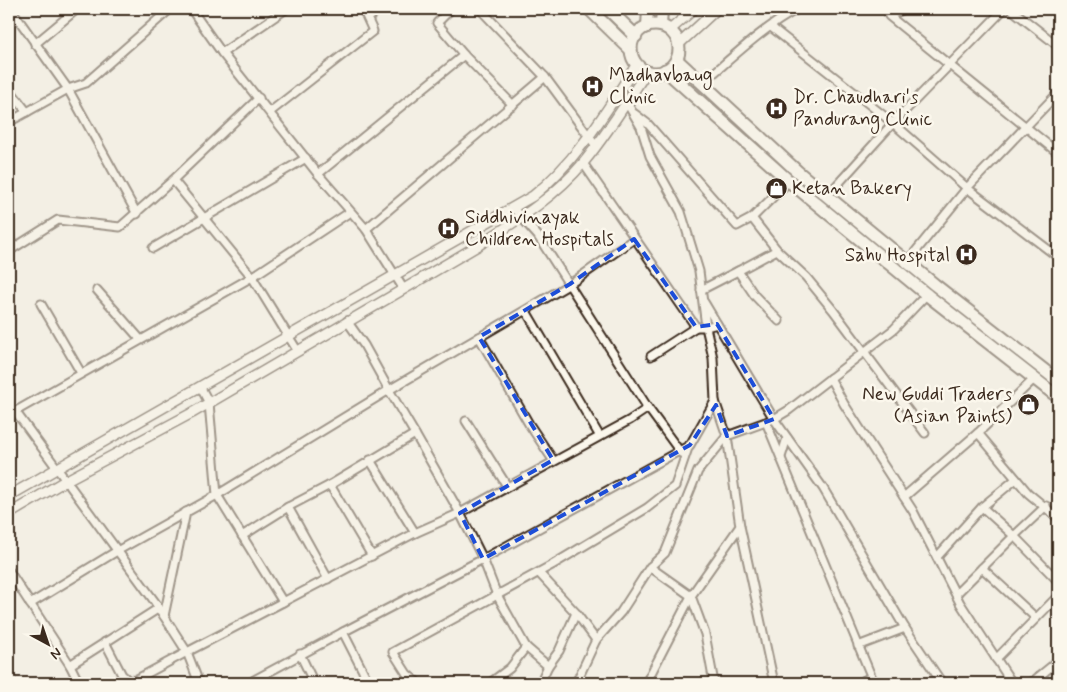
<svg xmlns="http://www.w3.org/2000/svg" width="1067" height="692" viewBox="0 0 1067 692" font-family="Mynerve,sans-serif">
<rect width="100%" height="100%" fill="#f3efe4"/>
<filter id="ink" filterUnits="userSpaceOnUse"><feTurbulence type="fractalNoise" baseFrequency=".02" numOctaves="2"/><feDisplacementMap in="SourceGraphic" scale="10" xChannelSelector="R" yChannelSelector="G"/><feConvolveMatrix kernelMatrix="1 2 1 2 8 2 1 2 1" color-interpolation-filters="sRGB"/></filter>
<g filter="url(#ink)">
<g fill="none" stroke-linecap="round" stroke-linejoin="round">
<defs>
<g id="minor">
<path d="M11,9L68,89L86,83L170,9"/>
<path d="M191,9L222,53L318,174L366,229L403,288"/>
<path d="M451,9L437,23L464,55L513,105"/>
<path d="M480,9L545,77L596,146"/>
<path d="M904,9L889,16L1058,153"/>
<path d="M1011,9L1058,46"/>
<path d="M368,19L378,9"/>
<path d="M771,27L893,123L967,188L1058,257"/>
<path d="M35,44L77,9"/>
<path d="M222,53L286,9"/>
<path d="M701,84C732,58 762,28 798,9"/>
<path d="M9,89L27,112"/>
<path d="M259,98L173,180L252,277L297,350"/>
<path d="M270,112L373,31L363,9"/>
<path d="M635,114L648,124L737,226L752,218L789,181"/>
<path d="M9,122L68,89L137,214"/>
<path d="M583,163L696,327H706L699,271L681,212L650,156L641,127L627,103"/>
<path d="M318,174L464,55"/>
<path d="M827,196L893,123L1004,9"/>
<path d="M513,208L538,236L648,408L681,453"/>
<path d="M752,218L777,250L806,277L833,310L925,433"/>
<path d="M366,229L545,77"/>
<path d="M153,248L306,158"/>
<path d="M9,251L58,220L120,227L173,180"/>
<path d="M907,262L967,188L1058,93"/>
<path d="M738,271L777,250"/>
<path d="M97,290L140,339"/>
<path d="M701,290L738,271L755,296L779,321"/>
<path d="M704,302L774,419L789,410L894,329L928,293"/>
<path d="M41,304L81,373"/>
<path d="M526,311L599,435"/>
<path d="M479,337L529,424L553,460"/>
<path d="M651,356L696,327"/>
<path d="M830,378L844,404L913,511L960,603L1012,683"/>
<path d="M201,388L209,403L217,495L283,602L415,533L460,513L630,420L648,408"/>
<path d="M715,401L727,436L774,419L823,488L905,628L942,683"/>
<path d="M15,411L155,602L187,652L283,602"/>
<path d="M9,415L252,277L350,212"/>
<path d="M466,421L507,486"/>
<path d="M766,422L874,683"/>
<path d="M978,433L1028,493L1058,518"/>
<path d="M415,434L460,513L483,559L690,445L715,401L713,358L706,327L717,324"/>
<path d="M781,457L787,438"/>
<path d="M370,460L415,533"/>
<path d="M330,485L372,556"/>
<path d="M904,497L978,433L1035,378"/>
<path d="M982,507L1016,479"/>
<path d="M740,526L774,683"/>
<path d="M242,536L288,507"/>
<path d="M937,557L982,507L1014,536L1046,506"/>
<path d="M650,567L665,553L698,471L727,436"/>
<path d="M982,568L1036,618"/>
<path d="M9,571L70,665L159,608"/>
<path d="M539,573L576,613L559,651L548,666"/>
<path d="M328,579L288,507L330,485L415,434L389,390L570,284L634,239"/>
<path d="M956,594L1014,536L1058,581"/>
<path d="M30,604L117,551L217,495L389,390L364,345L347,321"/>
<path d="M576,613L596,640"/>
<path d="M164,616L186,512"/>
<path d="M105,642L122,675L129,681L135,680L187,652L199,683"/>
<path d="M858,646L905,628"/>
<path d="M526,647L548,666L540,683"/>
<path d="M300,654L314,683"/>
<path d="M996,659L1058,596"/>
<path d="M70,665L79,683"/>
<path d="M9,676L11,683"/>
<path d="M254,680L343,632"/>
<path d="M369,683L343,632L483,559L497,595L526,647L510,668L490,683"/>
<path d="M418,683L407,674L393,652L552,565L647,508L675,486L689,445"/>
<path d="M576,683L596,640L621,612L650,567L691,596L705,634L714,683"/>
<path d="M646,683L691,596L740,526L727,436"/>
<path d="M859,683L871,677"/>
<path d="M1031,683L1058,661"/>
</g>
<g id="tertiary">
<path d="M670,30L694,9"/>
<path d="M679,44L717,9"/>
<path d="M9,496L533,196C578,160 606,111 637,64"/>
<path d="M9,514L65,481L192,413L479,245C516,221 555,197 584,162C607,134 627,102 647,71"/>
</g>
<g id="secondary">
<path d="M661,26L662,9"/>
<path d="M647,27L648,9"/>
</g>
<g id="primary">
<path d="M589,9L631,50"/>
<path d="M608,9L636,36"/>
<circle cx="655" cy="49" r="24"/>
<path d="M677,60L798,172L935,285L1058,381"/>
<path d="M665,70L789,181L926,294L1058,397"/>
</g>
</defs>
<use href="#minor" stroke="#3b2a1e" stroke-width="11"/>
<use href="#tertiary" stroke="#3b2a1e" stroke-width="12"/>
<use href="#secondary" stroke="#3b2a1e" stroke-width="14"/>
<use href="#primary" stroke="#3b2a1e" stroke-width="15"/>
<use href="#minor" stroke="#fbf7ec" stroke-width="7"/>
<use href="#tertiary" stroke="#fbf7ec" stroke-width="9"/>
<use href="#secondary" stroke="#fbf7ec" stroke-width="10"/>
<use href="#primary" stroke="#fbf7ec" stroke-width="11"/>
</g>
</g>
<path d="M0 0H1067V692H0ZM634,239L696,327L717,324L774,419L727,436L716,405L690,445L483,559L460,513L553,460L479,337L570,284Z" fill="#f3efe4" fill-opacity=".55" fill-rule="evenodd"/>
<path fill="none" stroke="#1d4ed8" stroke-width="4" stroke-dasharray="10 6" stroke-linejoin="round" d="M634,239L696,327L717,324L774,419L727,436L716,405L690,445L483,559L460,513L553,460L479,337L570,284Z"/>
<defs>
<symbol id="hospital-disc" viewBox="-11 -11 22 22"><circle r="9.5" fill="#3b2a1e" stroke="#fbf7ec"/><path d="M-5-5h3v3.5h4V-5h3V5h-3V1.5h-4V5h-3Z" fill="#fff"/></symbol>
<symbol id="shop-disc" viewBox="-11 -11 22 22"><circle r="9.5" fill="#3b2a1e" stroke="#fbf7ec"/><path d="M-5-2.5h2.3a2.7 3.5 0 0 1 5.4 0H5L5.5 6h-11ZM-1.5-2.5h3a1.5 2.3 0 0 0-3 0Z" fill="#fff"/></symbol>
</defs>
<g fill-rule="evenodd">
<use href="#hospital-disc" x="580" y="74" width="25" height="25"/>
<use href="#hospital-disc" x="764" y="96" width="25" height="25"/>
<use href="#shop-disc" x="764" y="176" width="25" height="25"/>
<use href="#hospital-disc" x="436" y="216" width="25" height="25"/>
<use href="#hospital-disc" x="954" y="242" width="25" height="25"/>
<use href="#shop-disc" x="1016" y="392" width="25" height="25"/>
</g>
<g text-anchor="middle" dominant-baseline="central" stroke-width="5" stroke-linejoin="round" paint-order="stroke">
<g font-size="19" fill="#3b2a1e" stroke="#fbf7ec" text-anchor="start">
<text x="609" y="75">Madhavbaug<tspan x="609" dy="22">Clinic</tspan></text>
<text x="793" y="97">Dr. Chaudhari's<tspan x="793" dy="22">Pandurang Clinic</tspan></text>
<text x="792" y="188">Ketan Bakery</text>
<text x="465" y="217">Siddhivinayak<tspan x="465" dy="22">Children Hospitals</tspan></text>
<text x="950" y="255" text-anchor="end">Sahu Hospital</text>
<text x="1012" y="394" text-anchor="end">New Guddi Traders<tspan x="1012" dy="22">(Asian Paints)</tspan></text>
</g>
</g>
<rect width="1067" height="692" fill="none" stroke="#fbf7ec" stroke-width="30"/>
<rect x="15" y="15" width="1037" height="662" fill="none" stroke="#3b2a1e" stroke-width="2" filter="url(#ink)"/>
<g transform="translate(48 644) rotate(140)" stroke="#fbf7ec" stroke-width="4" paint-order="stroke">
<path d="M0-4L9 19L0 12L-9 19Z" fill="#3b2a1e"/>
<text y="-8" font-size="14" font-weight="bold" text-anchor="middle" fill="#3b2a1e">N</text>
</g>
</svg>
